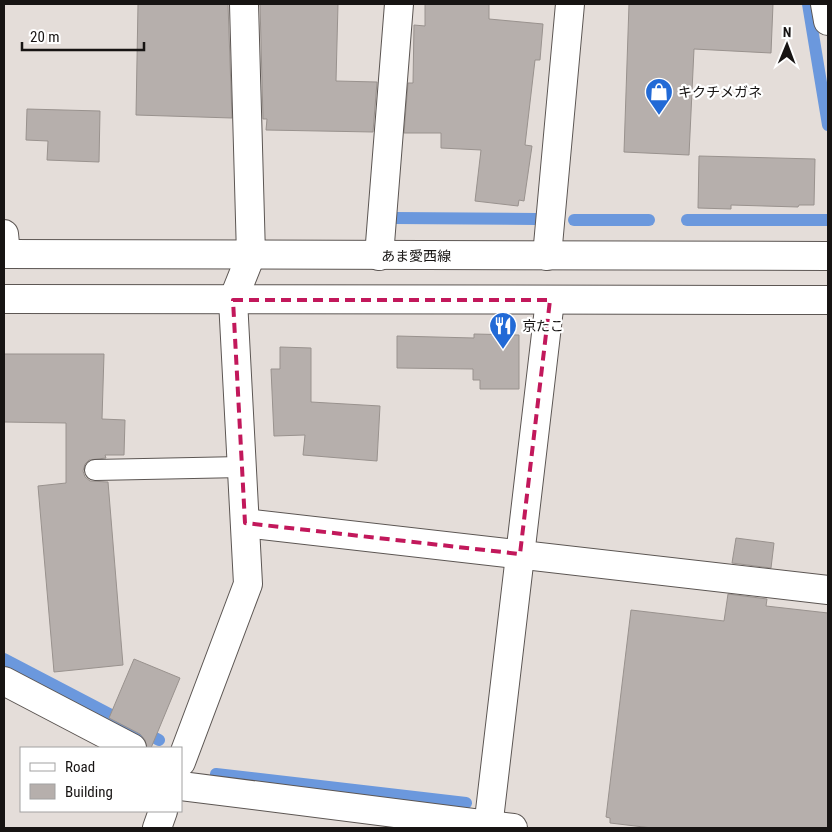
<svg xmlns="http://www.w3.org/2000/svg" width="832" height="832" viewBox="0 0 832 832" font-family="'Roboto Condensed','Noto Sans JP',sans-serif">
<rect width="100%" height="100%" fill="#e4ddd9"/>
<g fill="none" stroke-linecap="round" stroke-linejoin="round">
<g stroke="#6b98dd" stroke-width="12">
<path d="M808,4L828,125"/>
<path d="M394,218L537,219"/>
<path d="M574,220H649"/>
<path d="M687,220H828"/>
<path d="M4,659L159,740"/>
<path d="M216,774L466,803"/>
</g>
</g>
<g fill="#b6afac" stroke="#99928e">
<path d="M138,4H228L232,118L136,115Z"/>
<path d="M260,4H338L336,81L377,82L373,132L266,130L267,119H263Z"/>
<path d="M425,4H489V19L543,24L540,60H535L525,145L532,146L524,201L519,200L518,206L475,201L481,150L441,148V133H404L408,83H413L414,25L425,26Z"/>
<path d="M629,4H773L771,53L694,49L689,155L624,152Z"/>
<path d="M27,109L100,111L99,162L47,160L48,141L26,140Z"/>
<path d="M699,156L815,159L814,205H799L798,207L731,205V209L698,208Z"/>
<path d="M474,334L519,335V389H480V380H473V369L397,368V336L474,338Z"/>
<path d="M280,347L311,348V402L380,406L377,461L303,455L305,435L274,436L271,369H280Z"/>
<path d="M4,354H104L102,419L125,420L124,455H105L106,458L89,460L85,464L83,471L85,477L90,481L108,482L123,665L54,672L38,486L66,483V423L4,422Z"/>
<path d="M736,538L774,543L771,568L732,563Z"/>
<path d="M728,594L767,599L766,606L828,613V828H652L610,823V818L606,817L631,610L724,621Z"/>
<path d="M134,659L180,678L151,748H147L145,740L140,734L109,718Z"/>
</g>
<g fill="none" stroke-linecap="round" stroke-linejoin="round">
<defs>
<path id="service" d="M95,470L242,467"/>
<g id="minor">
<path d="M244,4L251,255"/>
<path d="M825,4L828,21"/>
<path d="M4,234L6,254"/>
<path d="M379,256L399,4"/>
<path d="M547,256L570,4"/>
<path d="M245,523L828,590"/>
<path d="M4,681L132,748"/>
<path d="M181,786L513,828"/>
<path d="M488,828L550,300"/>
</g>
<g id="tertiary">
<path d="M181,762L248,584L233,300L251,255"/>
<path d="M157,828L163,811"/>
</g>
<g id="primary">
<path d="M4,254L828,256"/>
<path d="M4,299L828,300"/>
</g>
</defs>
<use href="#service" stroke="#5c5653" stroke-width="22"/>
<use href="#minor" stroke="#5c5653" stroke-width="30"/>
<use href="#tertiary" stroke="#5c5653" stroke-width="30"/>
<use href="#primary" stroke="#5c5653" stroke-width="30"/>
<use href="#service" stroke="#fff" stroke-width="20"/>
<use href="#minor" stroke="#fff" stroke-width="28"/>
<use href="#tertiary" stroke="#fff" stroke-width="28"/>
<use href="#primary" stroke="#fff" stroke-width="28"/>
</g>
<path fill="none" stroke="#c2185b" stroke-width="4" stroke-dasharray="10 6" stroke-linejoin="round" d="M233,300H550L520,554L245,523Z"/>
<defs>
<symbol id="shop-pin" viewBox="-11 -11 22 30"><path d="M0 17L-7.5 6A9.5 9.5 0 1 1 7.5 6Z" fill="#226ad6" stroke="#fff"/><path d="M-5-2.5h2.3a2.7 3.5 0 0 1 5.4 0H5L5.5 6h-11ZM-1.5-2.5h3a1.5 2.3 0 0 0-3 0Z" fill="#fff"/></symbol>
<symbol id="restaurant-pin" viewBox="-11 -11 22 30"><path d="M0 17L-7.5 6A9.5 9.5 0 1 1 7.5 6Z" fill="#226ad6" stroke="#fff"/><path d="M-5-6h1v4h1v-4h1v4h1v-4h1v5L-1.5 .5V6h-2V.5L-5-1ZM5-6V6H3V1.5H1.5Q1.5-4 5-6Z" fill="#fff"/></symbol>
</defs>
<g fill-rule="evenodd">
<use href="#shop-pin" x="643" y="76" width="32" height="43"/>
<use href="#restaurant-pin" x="487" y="310" width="32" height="43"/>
</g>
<g text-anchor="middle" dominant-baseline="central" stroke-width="4.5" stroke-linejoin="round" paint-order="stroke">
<g font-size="14" fill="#171413" stroke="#fff" text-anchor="start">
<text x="678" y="92">キクチメガネ</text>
<text x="522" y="326">京たこ</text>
</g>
<g font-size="14" fill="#171413" stroke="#fff">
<text x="416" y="256">あま愛西線</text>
</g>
</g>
<rect width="832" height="832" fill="none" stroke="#171413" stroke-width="10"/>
<rect x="20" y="747" width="162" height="65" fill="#ffffff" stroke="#a2a1a1"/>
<rect x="30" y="763" width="25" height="8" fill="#ffffff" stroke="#a2a1a1"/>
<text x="65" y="772" font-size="15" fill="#171413">Road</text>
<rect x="30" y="784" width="25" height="15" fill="#b6afac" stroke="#a2a1a1"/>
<text x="65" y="797" font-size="15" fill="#171413">Building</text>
<g transform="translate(787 45) rotate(1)" stroke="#ffffff" stroke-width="4" paint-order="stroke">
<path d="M0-4L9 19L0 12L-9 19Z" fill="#171413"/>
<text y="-8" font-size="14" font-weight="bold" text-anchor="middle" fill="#171413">N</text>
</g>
<path d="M22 42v8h122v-8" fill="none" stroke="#171413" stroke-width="2.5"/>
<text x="30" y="42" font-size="15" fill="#171413" stroke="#ffffff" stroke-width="4" paint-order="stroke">20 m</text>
</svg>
